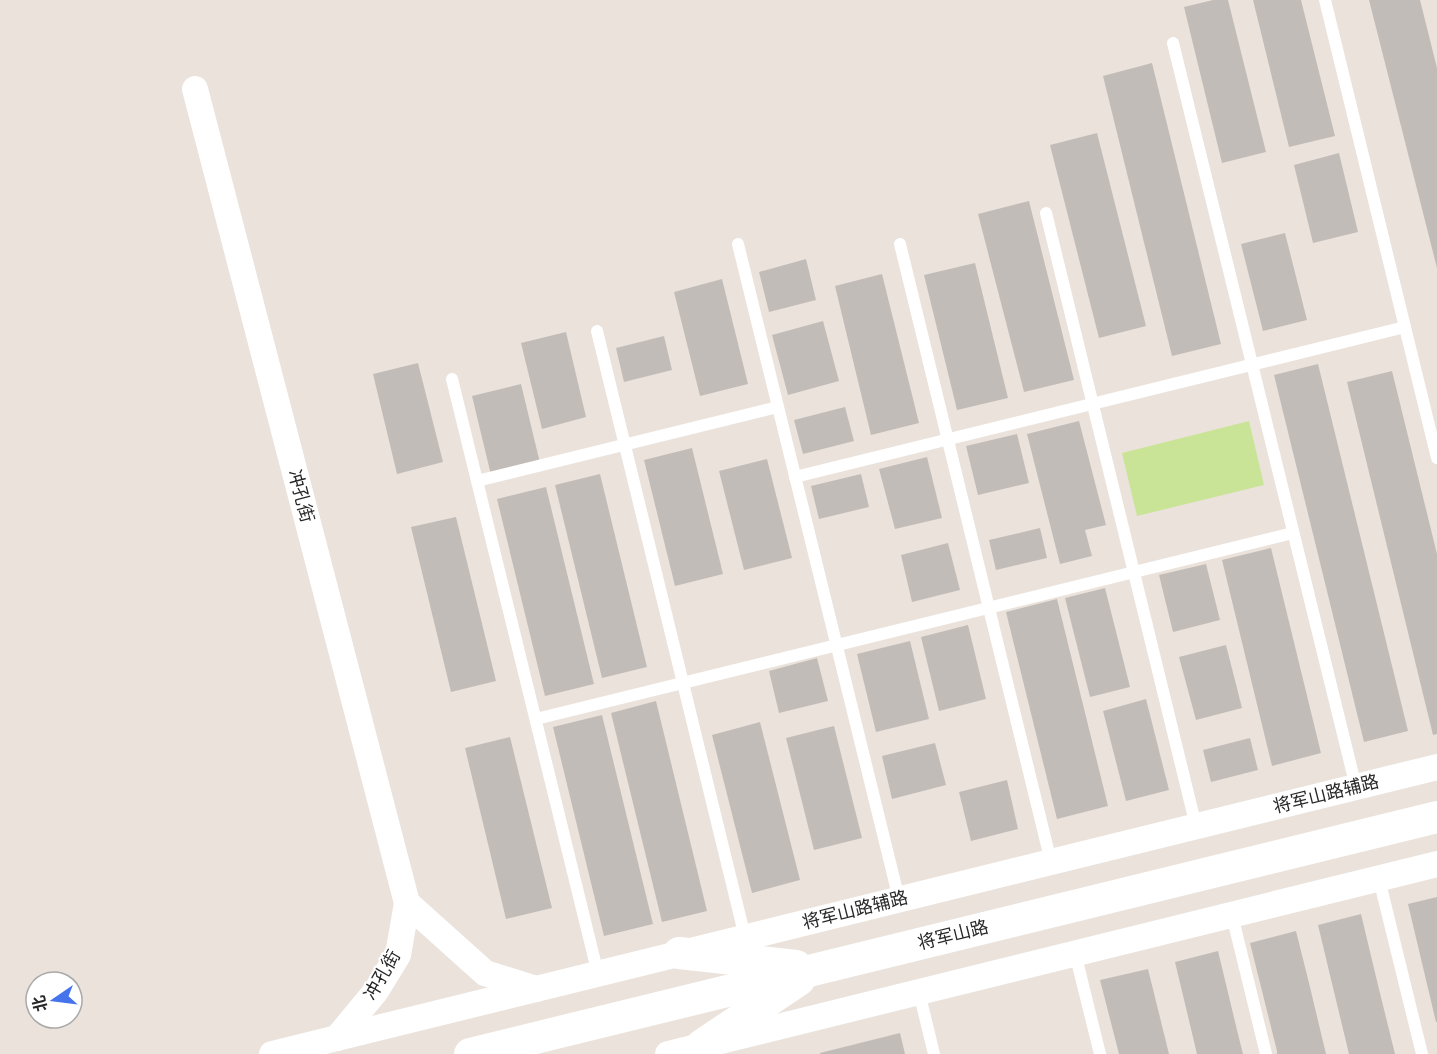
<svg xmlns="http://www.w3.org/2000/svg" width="1437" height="1054" viewBox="0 0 1437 1054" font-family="'Nunito Sans','Noto Sans SC',sans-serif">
<rect width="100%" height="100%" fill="#eae2db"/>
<path fill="#cae497" d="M1249,421L1264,485L1137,516L1122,453Z"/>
<g fill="#c2bcb8">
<path d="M1213,0H1228L1266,152L1222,163L1184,7Z"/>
<path d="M1253,0H1301L1335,136L1289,147Z"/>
<path d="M1369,0H1420L1437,68V268Z"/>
<path d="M1152,63L1221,344L1172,356L1103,76Z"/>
<path d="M1097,133L1146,326L1099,338L1050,145Z"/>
<path d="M1339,153L1358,232L1313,243L1294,165Z"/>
<path d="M1029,201L1074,380L1024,392L978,214Z"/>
<path d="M1285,233L1307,320L1263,331L1241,244Z"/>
<path d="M806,259L816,300L769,312L759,272Z"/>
<path d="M975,263L1008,398L957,410L924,275Z"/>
<path d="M882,274L919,423L871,435L835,286Z"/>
<path d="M722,279L748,384L700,396L674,292Z"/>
<path d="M823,321L839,381L788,395L772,335Z"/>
<path d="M566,332L586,417L542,429L521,343Z"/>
<path d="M664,336L672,370L624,382L616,348Z"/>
<path d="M418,363L443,462L397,474L373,374Z"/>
<path d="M1318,364L1408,731L1364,742L1274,375Z"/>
<path d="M1392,371L1437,554V734L1433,735L1347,382Z"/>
<path d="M521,384L540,463L491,475L472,396Z"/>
<path d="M845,407L854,441L803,454L794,420Z"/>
<path d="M1079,421L1106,525L1085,530L1092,556L1060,564L1027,434Z"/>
<path d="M1017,434L1029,483L978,495L966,446Z"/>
<path d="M692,448L723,574L675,586L644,460Z"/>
<path d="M927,457L942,518L895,529L879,469Z"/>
<path d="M767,459L792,558L744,570L719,471Z"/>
<path d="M600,474L647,667L602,678L555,485Z"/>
<path d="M861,474L869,507L819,519L811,486Z"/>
<path d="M546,487L594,684L545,696L497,499Z"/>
<path d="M456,517L496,681L451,692L411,527Z"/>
<path d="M1040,528L1047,558L996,570L989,540Z"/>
<path d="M948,543L960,590L912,602L901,555Z"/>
<path d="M1271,548L1321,753L1272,766L1222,560Z"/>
<path d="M1206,564L1220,620L1173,632L1159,575Z"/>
<path d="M1105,588L1130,687L1090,697L1065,598Z"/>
<path d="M1057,599L1108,806L1057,819L1006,612Z"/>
<path d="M968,625L986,699L939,711L921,637Z"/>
<path d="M910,641L929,719L876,732L857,654Z"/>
<path d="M1226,645L1242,708L1196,720L1179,657Z"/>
<path d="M817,658L828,701L779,713L769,671Z"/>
<path d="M1146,699L1169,790L1126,801L1103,711Z"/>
<path d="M656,701L707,911L662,922L611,713Z"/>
<path d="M602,715L653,924L604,936L553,727Z"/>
<path d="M760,722L800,880L752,893L712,735Z"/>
<path d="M834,726L862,838L814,850L786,738Z"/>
<path d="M510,737L552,908L506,919L465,748Z"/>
<path d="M1250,738L1258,770L1211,782L1203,750Z"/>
<path d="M935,743L946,785L892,799L882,756Z"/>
<path d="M1007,780L1018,829L971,841L959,792Z"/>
<path d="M1437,897V1022H1436L1408,904Z"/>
<path d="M1361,914L1377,981L1395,1054H1349L1329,971L1318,925Z"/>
<path d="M1296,931L1309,983L1326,1054H1277V1051L1250,943Z"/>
<path d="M1218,951L1237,1030L1243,1054H1197L1175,962Z"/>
<path d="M1148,969L1169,1054H1119L1100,980Z"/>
<path d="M900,1033L905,1054H820V1053Z"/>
</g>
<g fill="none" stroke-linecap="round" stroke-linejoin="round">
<g stroke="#fff" stroke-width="12">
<path d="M1325,0L1437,458"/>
<path d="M1173,43L1356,787"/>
<path d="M1046,213L1196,826"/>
<path d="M738,244L899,899"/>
<path d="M900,244L1051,862"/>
<path d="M597,331L745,937"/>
<path d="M452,379L598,974"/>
<path d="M795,477L1405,327"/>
<path d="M477,481L778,407"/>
<path d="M536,719L1293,533"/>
<path d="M1379,879L1422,1054"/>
<path d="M1232,915L1266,1054"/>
<path d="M1075,953L1100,1054"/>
<path d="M919,992L934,1054"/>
</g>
<g stroke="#fff" stroke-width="26">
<path d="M195,89L407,903L398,955L376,991L337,1038"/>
<path d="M407,903L485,973L536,989"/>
<path d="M272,1054L1437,767"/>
<path d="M668,1054L1437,864"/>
</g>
<g stroke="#fff" stroke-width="32">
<path d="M679,953L796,966"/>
<path d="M702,1045L799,980"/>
<path d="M470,1054L1437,817"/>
</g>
</g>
<g text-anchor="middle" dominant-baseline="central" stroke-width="4.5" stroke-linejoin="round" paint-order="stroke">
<g font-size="18" fill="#282828" stroke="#fff">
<text transform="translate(301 496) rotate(75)">冲孔街</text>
<text transform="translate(1326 794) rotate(-14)">将军山路辅路</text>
<text transform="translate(855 910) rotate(-14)">将军山路辅路</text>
<text transform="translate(953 935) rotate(-14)">将军山路</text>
<text transform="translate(382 975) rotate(-60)">冲孔街</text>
</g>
</g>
<g transform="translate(54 1000) rotate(256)"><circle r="28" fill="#ffffff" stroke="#a9a9a9" stroke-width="1.5"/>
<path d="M0-4.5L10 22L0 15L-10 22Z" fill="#4573ec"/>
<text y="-9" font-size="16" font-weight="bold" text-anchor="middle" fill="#282828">北</text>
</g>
</svg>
